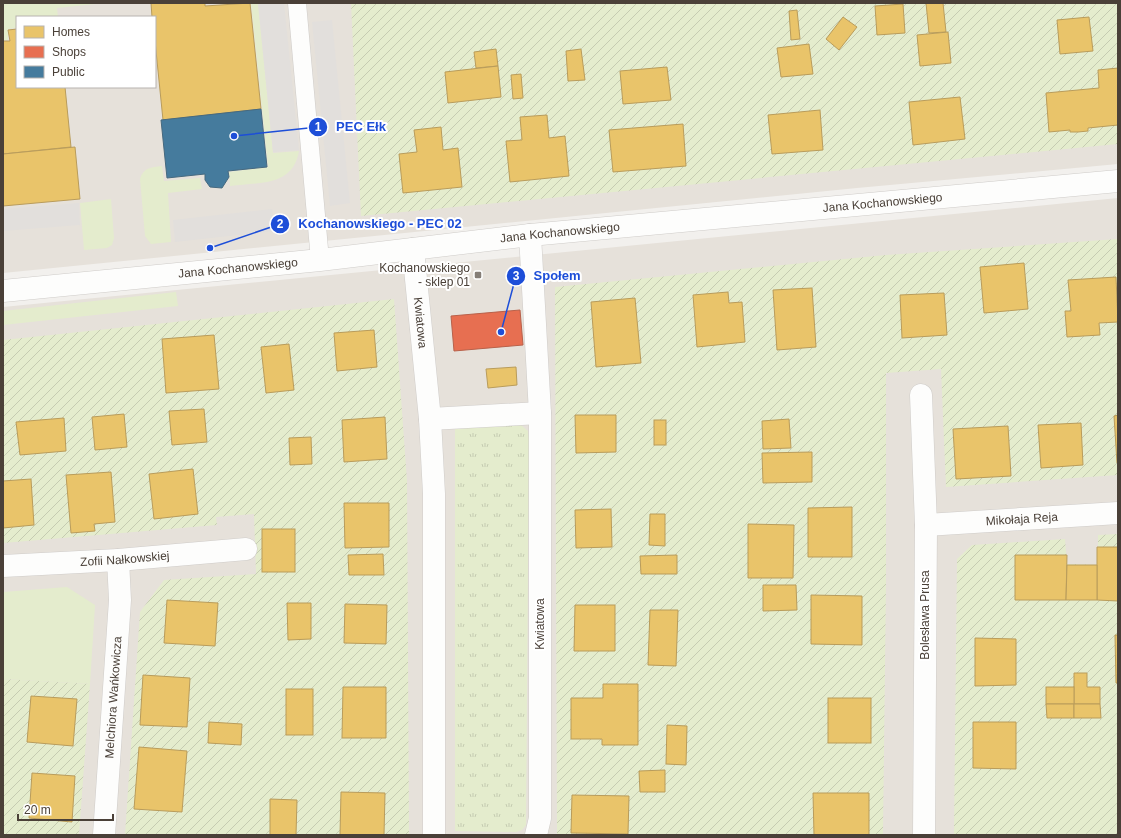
<svg xmlns="http://www.w3.org/2000/svg" width="1121" height="838" viewBox="0 0 1121 838" font-family="Helvetica,sans-serif">
<defs>
<pattern id="park-tufts" width="24" height="20" patternUnits="userSpaceOnUse"><rect width="24" height="20" fill="#e4eccd"/><path d="M3 7l-1-3M5 7V3M7 7l1-3M15 17l-1-3M17 17v-4M19 17l1-3" fill="none" stroke="#c5cbb1"/></pattern>
<pattern id="garden-furrows" width="10" height="10" patternUnits="userSpaceOnUse"><rect width="10" height="10" fill="#e4eccd"/><path d="M-1 1l2-2M0 10L10 0M9 11l2-2" fill="none" stroke="#c5cbb1"/></pattern>
</defs>
<rect width="100%" height="100%" fill="#f2f0ed"/>
<g fill="#e6e1da" fill-rule="evenodd">
<path d="M3,3H1118V164L857,188L3,273ZM17,17H155V87H17Z"/>
<path d="M1118,198V835H3V307Z"/>
</g>
<g fill="#e4eccd">
<path d="M3,3H105L57,8L58,17H17V28L8,29V40H3Z"/>
<path d="M251,3H258L273,153L299,151C293,187 259,182 230,186L229,172L268,167Z"/>
<path d="M162,166L164,181L200,178L202,189L168,193L171,242L151,244L145,236L140,179C143,168 151,167 162,166Z"/>
<path d="M111,199L114,238L112,245L107,248L84,250L80,203Z"/>
<path d="M176,292L178,306L3,325V311Z"/>
<path d="M67,587L95,605L90,684L3,679V592Z"/>
</g>
<path fill="url(#park-tufts)" d="M521,425L528,431L529,439L526,825L522,830L516,832L455,831V427Z"/>
<g fill="url(#garden-furrows)">
<path d="M351,3H1118V144L361,216Z"/>
<path d="M1118,239V475L946,487L941,369L886,373V583L883,835H557L555,287L886,255Z"/>
<path d="M394,299L407,481L409,835H125L140,612L164,580L256,574L254,514L216,517L217,525L3,543V340Z"/>
<path d="M1118,534V835H954L957,559L972,545L1065,539L1067,564L1098,565V535Z"/>
<path d="M3,679L90,684L79,835H3Z"/>
</g>
<g fill="#e2dfdc">
<path d="M258,3H284L299,150L273,152Z"/>
<path d="M332,20L350,203L330,206L312,22Z"/>
<path d="M79,203L80,225L3,231V209Z"/>
<path d="M272,209L274,231L175,242L173,220Z"/>
</g>
<g fill="#e9c46a" stroke="#b99c5b">
<path d="M151,3H205V6L250,3L261,109L163,120L155,41V17H152Z"/>
<path d="M926,3H943L946,32L929,33Z"/>
<path d="M903,4L905,33L877,35L875,6Z"/>
<path d="M797,10L800,39L791,40L789,11Z"/>
<path d="M843,17L857,27L839,50L826,39Z"/>
<path d="M1089,17L1093,51L1060,54L1057,20Z"/>
<path d="M17,29V87H65L71,147L3,154V41H10L8,30Z"/>
<path d="M948,32L951,63L920,66L917,35Z"/>
<path d="M809,44L813,74L781,77L777,48Z"/>
<path d="M496,49L498,66L476,68L474,52Z"/>
<path d="M581,49L585,80L568,81L566,51Z"/>
<path d="M498,66L501,97L448,103L445,72Z"/>
<path d="M667,67L671,100L623,104L620,71Z"/>
<path d="M1118,68V125L1088,128V131L1078,132H1070V130L1049,132L1046,93L1099,88L1098,70Z"/>
<path d="M521,74L523,98L513,99L511,75Z"/>
<path d="M960,97L965,139L913,145L909,102Z"/>
<path d="M820,110L823,150L772,154L768,115Z"/>
<path d="M547,115L549,138L565,136L569,176L510,182L506,141L522,140L520,117Z"/>
<path d="M683,124L686,166L613,172L609,130Z"/>
<path d="M441,127L443,150L458,148L462,187L403,193L399,154L417,152L414,130Z"/>
<path d="M75,147L80,199L3,206V154Z"/>
<path d="M1024,263L1028,309L984,313L980,267Z"/>
<path d="M1116,277L1118,322L1099,323L1100,335L1067,337L1065,311H1071L1068,280Z"/>
<path d="M812,288L816,347L777,350L773,290Z"/>
<path d="M728,292L729,303L742,302L745,342L697,347L693,295Z"/>
<path d="M944,293L947,335L902,338L900,295Z"/>
<path d="M635,298L641,363L596,367L591,302Z"/>
<path d="M374,330L377,367L337,371L334,333Z"/>
<path d="M214,335L219,389L166,393L162,339Z"/>
<path d="M289,344L294,390L266,393L261,347Z"/>
<path d="M516,367L517,385L488,388L486,369Z"/>
<path d="M204,409L207,442L172,445L169,411Z"/>
<path d="M124,414L127,447L95,450L92,417Z"/>
<path d="M575,415H616V452L576,453Z"/>
<path d="M1118,415V463H1117L1114,416Z"/>
<path d="M385,417L387,459L344,462L342,420Z"/>
<path d="M64,418L66,451L20,455L16,422Z"/>
<path d="M789,419L791,448L763,449L762,421Z"/>
<rect x="654" y="420" width="12" height="25"/>
<path d="M1081,423L1083,465L1041,468L1038,425Z"/>
<path d="M1008,426L1011,476L956,479L953,429Z"/>
<path d="M311,437L312,464L290,465L289,438Z"/>
<path d="M812,452V482L763,483L762,453Z"/>
<path d="M193,469L198,514L154,519L149,474Z"/>
<path d="M111,472L115,522L94,524L95,531L71,533L66,475Z"/>
<path d="M31,479L34,525L3,528V481Z"/>
<path d="M344,503H389V547L345,548Z"/>
<path d="M852,507V557H808V508Z"/>
<path d="M611,509L612,547L576,548L575,510Z"/>
<path d="M650,514H665V546L649,545Z"/>
<path d="M748,524L794,525L793,578H748Z"/>
<rect x="262" y="529" width="33" height="43"/>
<path d="M1097,547H1118V601L1097,600Z"/>
<path d="M383,554L384,575H349L348,555Z"/>
<path d="M677,555V574H641L640,556Z"/>
<path d="M1015,555H1067L1066,600H1015Z"/>
<path d="M1067,565H1097V600H1066Z"/>
<path d="M763,585H796L797,610L763,611Z"/>
<path d="M811,595L862,596V645L811,644Z"/>
<path d="M167,600L218,603L215,646L164,643Z"/>
<path d="M287,603H311V639L288,640Z"/>
<path d="M345,604L387,605L386,644L344,643Z"/>
<path d="M575,605H615V651H574Z"/>
<path d="M650,610H678L676,666L648,665Z"/>
<path d="M1115,635H1118V683H1116Z"/>
<path d="M975,638L1016,639V685L975,686Z"/>
<path d="M1074,673H1087V687H1100V704H1074Z"/>
<path d="M143,675L190,678L187,727L140,725Z"/>
<path d="M603,684H638V745H602V739H571V698H603Z"/>
<path d="M343,687H386V738H342Z"/>
<rect x="1046" y="687" width="28" height="17"/>
<rect x="286" y="689" width="27" height="46"/>
<path d="M31,696L77,699L73,746L27,742Z"/>
<rect x="828" y="698" width="43" height="45"/>
<path d="M1046,704H1074V718H1047Z"/>
<path d="M1074,704H1100L1101,718H1074Z"/>
<path d="M209,722L242,724L241,745L208,743Z"/>
<path d="M973,722H1016V769L973,768Z"/>
<path d="M667,725L687,726L686,765L666,764Z"/>
<path d="M139,747L187,751L182,812L134,809Z"/>
<path d="M665,770V792H640L639,771Z"/>
<path d="M32,773L75,776L72,822L29,818Z"/>
<path d="M341,792L385,793L384,835H340Z"/>
<path d="M813,793H869V835H814Z"/>
<path d="M572,795L629,796L628,834L571,833Z"/>
<path d="M270,799L297,800L296,835H270Z"/>
</g>
<path fill="#e76f51" stroke="#b8614a" d="M520,310L523,345L454,351L451,316Z"/>
<path fill="#457b9d" stroke="#46697f" d="M261,109L267,167L228,171L229,177L222,188L210,187L205,180V174L167,178L161,120Z"/>
<g fill="none" stroke-linecap="round" stroke-linejoin="round">
<defs>
<path id="lane" d="M297,3L320,260"/>
<g id="street">
<path d="M530,235L540,413V818L536,835"/>
<path id="s1" d="M413,249L430,419L434,494V835"/>
<path id="s2" d="M3,291L320,260L530,235L1118,181"/>
<path d="M921,395L926,525L924,835"/>
<path d="M430,419L540,413"/>
<path id="s3" d="M926,525L1118,513"/>
<path id="s4" d="M3,566L118,560L246,549"/>
<path id="s5" d="M104,835L120,600L118,560"/>
</g>
</defs>
<use href="#lane" stroke="#cfccc9" stroke-width="19"/>
<use href="#street" stroke="#cfccc9" stroke-width="23"/>
<use href="#lane" stroke="#fdfdfc" stroke-width="18"/>
<use href="#street" stroke="#fdfdfc" stroke-width="22"/>
</g>
<rect fill="#857e77" stroke="#fff" stroke-width="1.5" x="474" y="271" width="8" height="8" rx="2"/>
<g text-anchor="middle" dominant-baseline="central" stroke-width="4" stroke-linejoin="round" paint-order="stroke">
<g font-size="12" fill="#4a4038" stroke="#fff">
<text stroke="none"><textPath href="#s2" startOffset="884">Jana Kochanowskiego</textPath></text>
<text stroke="none"><textPath href="#s2" startOffset="560">Jana Kochanowskiego</textPath></text>
<text stroke="none"><textPath href="#s2" startOffset="236">Jana Kochanowskiego</textPath></text>
<text stroke="none"><textPath href="#s1" startOffset="74">Kwiatowa</textPath></text>
<text stroke="none"><textPath href="#s3" startOffset="96">Mikołaja Reja</textPath></text>
<text stroke="none"><textPath href="#s4" startOffset="122">Zofii Nałkowskiej</textPath></text>
<text transform="translate(925 615) rotate(-90)">Bolesława Prusa</text>
<text transform="translate(540 624) rotate(-90)">Kwiatowa</text>
<text stroke="none"><textPath href="#s5" startOffset="138">Melchiora Wańkowicza</textPath></text>
</g>
<g font-size="12" fill="#4a4038" stroke="#fff" text-anchor="end">
<text x="470" y="268">Kochanowskiego<tspan x="470" dy="14">- sklep 01</tspan></text>
</g>
</g>
<path fill="none" stroke="#1d4ed8" stroke-width="1.5" d="M234 136L318 127M210 248L280 224M501 332L516 276"/>
<g fill="#1d4ed8" stroke="#fff" stroke-width="1.5">
<circle cx="234" cy="136" r="4"/>
<circle cx="210" cy="248" r="4"/>
<circle cx="501" cy="332" r="4"/>
<circle cx="318" cy="127" r="10"/>
<circle cx="280" cy="224" r="10"/>
<circle cx="516" cy="276" r="10"/>
</g>
<g font-size="12" text-anchor="middle" font-weight="bold" fill="#fff">
<text x="318" y="131">1</text>
<text x="280" y="228">2</text>
<text x="516" y="280">3</text>
</g>
<g font-size="13" text-anchor="middle" font-weight="bold" fill="#1d4ed8" stroke="#fff" stroke-width="4" stroke-linejoin="round" paint-order="stroke">
<text x="361" y="131">PEC Ełk</text>
<text x="380" y="228">Kochanowskiego - PEC 02</text>
<text x="557" y="280">Społem</text>
</g>
<rect width="1121" height="838" fill="none" stroke="#4a4038" stroke-width="8"/>
<rect x="16" y="16" width="140" height="72" fill="#ffffff" stroke="#b7b3af"/>
<rect x="24" y="26" width="20" height="12" fill="#e9c46a" stroke="#b7b3af"/>
<text x="52" y="36" font-size="12" fill="#4a4038">Homes</text>
<rect x="24" y="46" width="20" height="12" fill="#e76f51" stroke="#b7b3af"/>
<text x="52" y="56" font-size="12" fill="#4a4038">Shops</text>
<rect x="24" y="66" width="20" height="12" fill="#457b9d" stroke="#b7b3af"/>
<text x="52" y="76" font-size="12" fill="#4a4038">Public</text>
<path d="M18 814v6h95v-6" fill="none" stroke="#4a4038" stroke-width="2"/>
<text x="24" y="814" font-size="12" fill="#4a4038" stroke="#ffffff" stroke-width="3" paint-order="stroke">20 m</text>
</svg>
